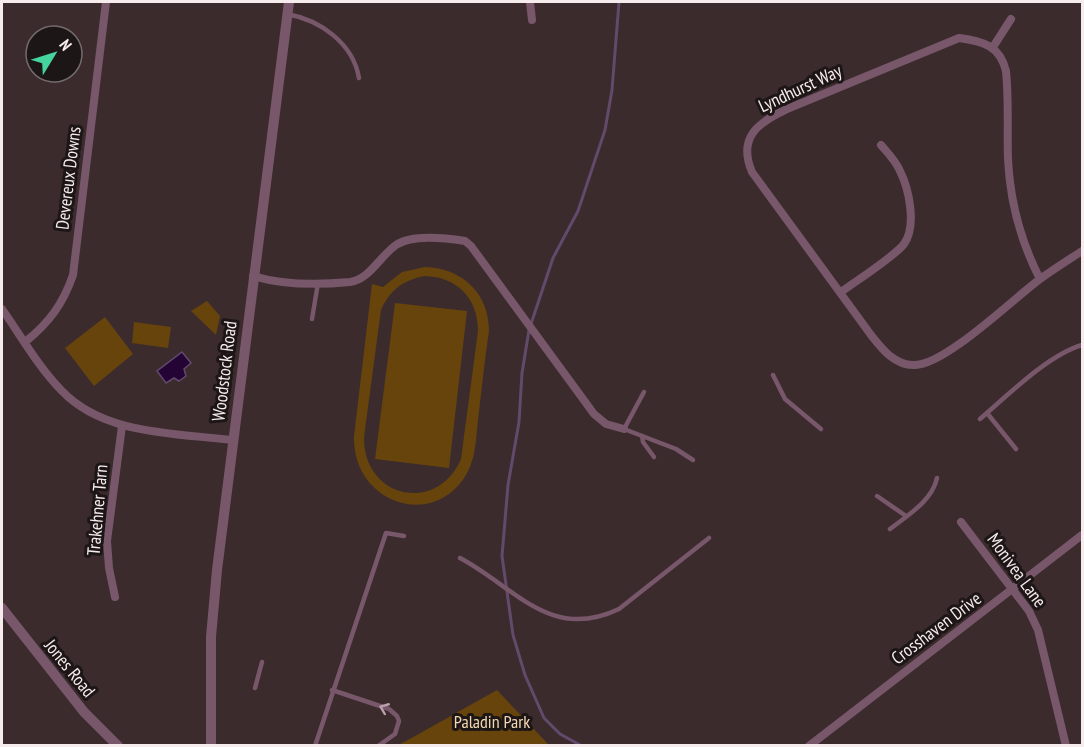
<svg xmlns="http://www.w3.org/2000/svg" width="1084" height="747" viewBox="0 0 1084 747" font-family="'PT Sans Narrow',sans-serif">
<rect width="100%" height="100%" fill="#3b2b2d"/>
<g fill="#67440c" fill-rule="evenodd">
<path d="M425,267C462,268 489,293 489,331C485,358 482,385 479,412C476,433 477,457 466,475C432,531 352,502 354,436L372,284L383,287L402,272ZM425,276C457,277 478,298 478,331L461,459C437,515 363,498 364,437L381,310C390,290 403,280 425,276Z"/>
<path d="M207,301L220,316L216,335L191,311Z"/>
<path d="M395,303L467,311L449,468L375,459Z"/>
<path d="M105,317L133,354L94,386L65,348Z"/>
<path d="M134,322L171,327L168,348L132,343Z"/>
<path d="M497,690L549,745H398L408,740Z"/>
</g>
<path fill="#240335" stroke="#63496c" stroke-width="1.5" d="M182,352L191,363L184,369L186,376L179,381L174,378L166,383L157,371Z"/>
<g fill="none" stroke-linecap="round" stroke-linejoin="round">
<g stroke="#63496c" stroke-width="3">
<path d="M531,324L553,258L578,211L605,130L612,90L619,2"/>
<path d="M529,330L522,373L519,422L508,485L502,556L513,635L525,675L544,718L560,734L582,746"/>
</g>
<g stroke="#78576b" stroke-width="4.5">
<path d="M287,14C320,20 353,43 359,78"/>
<path d="M312,319L318,283"/>
<path d="M773,375L785,399L821,429"/>
<path d="M644,392L624,429L676,449L693,460"/>
<path d="M987,413L1016,449"/>
<path d="M980,419C1008,395 1048,355 1082,345"/>
<path d="M642,436L643,442L654,457"/>
<path d="M877,496L906,516"/>
<path d="M890,529C908,515 932,501 937,478"/>
<path d="M460,558C515,587 550,642 619,609L709,538"/>
<path d="M255,688L262,662"/>
<path d="M332,690L389,709L397,716L399,721L395,734L378,746"/>
<path d="M315,746L386,533L404,536"/>
</g>
<g stroke="#78576b" stroke-width="8">
<path d="M530,2L532,20"/>
<path d="M993,47L1011,19"/>
<path d="M253,276C283,285 319,285 350,282C370,279 380,256 396,245C412,234 446,238 465,241L471,246L594,414L606,424L624,429"/>
<path d="M1040,279C1021,242 1010,201 1008,159C1007,130 1009,100 1006,71C1000,46 983,41 959,38L787,109C759,122 737,137 752,172L871,335C882,349 895,366 915,365C945,365 1013,299 1040,279C1054,269 1068,260 1082,251"/>
<path d="M841,292C856,281 894,257 904,244C917,226 909,189 900,171C896,161 888,153 881,145"/>
<path d="M2,309C21,336 39,368 62,391C104,435 175,433 232,440"/>
<path d="M25,342C49,323 63,304 73,275L106,2"/>
<path d="M961,522L1029,611L1038,630L1066,746"/>
<path d="M115,597L109,568L107,541L122,426"/>
<path d="M809,746L1082,535"/>
</g>
<g stroke="#78576b" stroke-width="10">
<path d="M2,608L84,712L118,746"/>
<path d="M211,746V637L217,570L289,2"/>
</g>
</g>
<defs><path id="oneway-chevron" d="M-2-3.5L2.5 0L-2 3.5" fill="none" stroke-width="1.6" stroke-linecap="round" stroke-linejoin="round" transform="scale(1.5)"/></defs>
<use stroke="#b8a2ac" href="#oneway-chevron" transform="translate(384 708) rotate(-158)"/>
<g text-anchor="middle" dominant-baseline="central" stroke-width="6" stroke-linejoin="round" paint-order="stroke">
<g font-size="18" fill="#f7eced" stroke="#1d1616">
<text transform="translate(800 88) rotate(-25)">Lyndhurst Way</text>
<text transform="translate(68 178) rotate(-83)">Devereux Downs</text>
<text transform="translate(224 371) rotate(-83)">Woodstock Road</text>
<text transform="translate(97 510) rotate(-85)">Trakehner Tarn</text>
<text transform="translate(1017 570) rotate(54)">Monivea Lane</text>
<text transform="translate(936 628) rotate(-37)">Crosshaven Drive</text>
<text transform="translate(70 668) rotate(51)">Jones Road</text>
</g>
<g font-size="18" fill="#f4d7b2" stroke="#1d1616">
<text x="492" y="721">Paladin Park</text>
</g>
</g>
<rect width="1084" height="747" fill="none" stroke="#f7eced" stroke-width="6"/>
<g transform="translate(54 54) rotate(52)"><circle r="28" fill="#1d1616" stroke="#746c6c" stroke-width="1.5"/>
<path d="M0-4.5L10 22L0 15L-10 22Z" fill="#46d49e"/>
<text y="-9" font-size="16" font-weight="bold" text-anchor="middle" fill="#f7eced">N</text>
</g>
</svg>
